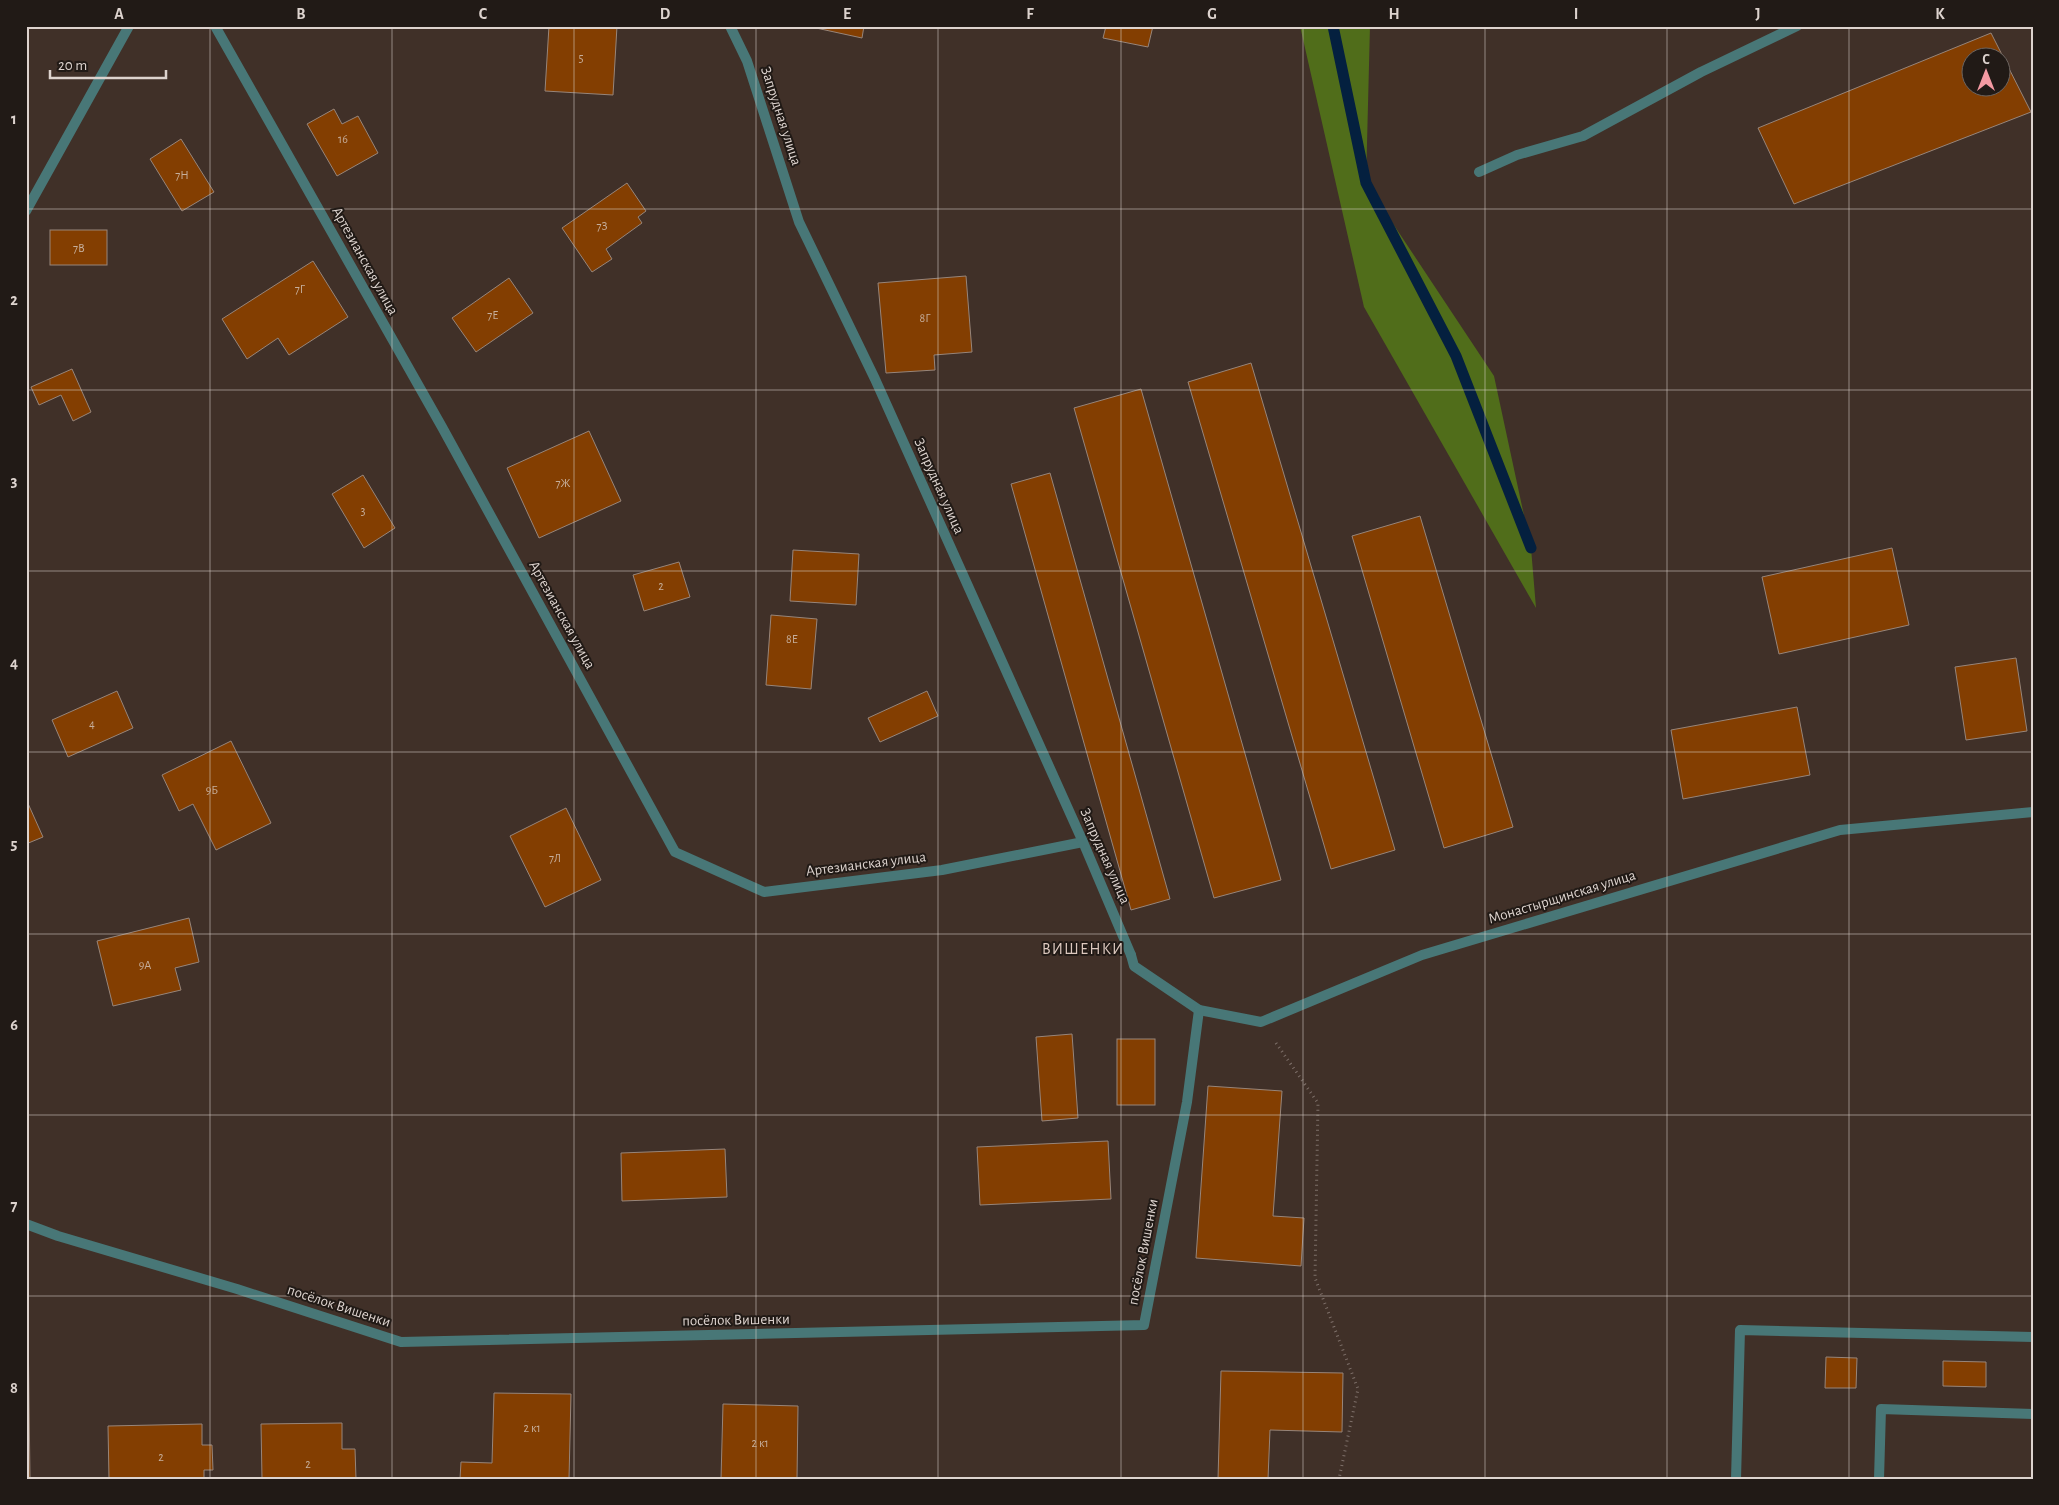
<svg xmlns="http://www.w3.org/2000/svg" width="2059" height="1505" viewBox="0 0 2059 1505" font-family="'Alegreya Sans',sans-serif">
<rect width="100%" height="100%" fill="#403028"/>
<path fill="#506d1a" d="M1300,26H1370L1366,183L1494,376L1531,548L1536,608L1364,307Z"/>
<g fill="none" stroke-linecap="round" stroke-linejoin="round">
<path stroke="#04203f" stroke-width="11" d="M1333,26L1366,183L1456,356L1531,548"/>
</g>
<g fill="#833e01" stroke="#97857a" fill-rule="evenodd">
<path d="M549,26H617L613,95L545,91Z"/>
<path d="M817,26H864L862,38L816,28Z"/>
<path d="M1106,26H1153L1148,47L1103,38Z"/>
<path d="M1991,33L2031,112L1794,204L1758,128ZM1972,58H2002V88H1972Z"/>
<path d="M334,109L342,124L358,116L378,153L337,176L307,124Z"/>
<path d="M181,139L214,192L182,211L150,159Z"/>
<path d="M627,183L646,211L638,217L642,223L606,249L612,259L592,272L562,228Z"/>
<rect x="50" y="230" width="57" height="35"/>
<path d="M313,261L348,317L289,355L278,338L247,359L222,319Z"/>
<path d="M966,276L972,352L934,355L935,370L886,373L878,283Z"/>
<path d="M509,278L533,313L476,352L452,318Z"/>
<path d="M1251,363L1395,850L1331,869L1188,382Z"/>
<path d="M72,369L91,412L73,421L61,395L39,405L31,387Z"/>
<path d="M1141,389L1281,880L1214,898L1074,408Z"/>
<path d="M589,431L621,501L539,538L507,468Z"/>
<path d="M1050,473L1170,899L1131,910L1011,484Z"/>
<path d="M363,475L395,528L364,548L332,494Z"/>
<path d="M1420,516L1513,827L1444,848L1352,536Z"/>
<path d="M1892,548L1909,625L1779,654L1762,577Z"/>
<path d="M793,550L859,554L856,605L790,601Z"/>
<path d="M679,562L690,597L644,611L633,575Z"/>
<path d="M771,615L817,619L811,689L766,685Z"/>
<path d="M2016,658L2027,731L1966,740L1955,667Z"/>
<path d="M117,691L133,728L68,757L52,720Z"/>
<path d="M927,691L938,716L880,742L868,718Z"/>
<path d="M1797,707L1810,775L1683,799L1671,730Z"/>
<path d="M231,741L271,823L216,850L193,804L179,811L162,775Z"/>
<path d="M26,799L43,837L26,844Z"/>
<path d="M566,808L601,880L545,907L510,836Z"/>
<path d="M189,918L199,962L175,968L181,990L113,1006L97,941Z"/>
<path d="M1072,1034L1078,1118L1042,1121L1036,1037Z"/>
<rect x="1117" y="1039" width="38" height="66"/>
<path d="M1208,1086L1282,1091L1273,1216L1304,1218L1301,1266L1196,1258Z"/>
<path d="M1108,1141L1111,1199L980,1205L977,1147Z"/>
<path d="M725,1149L727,1197L622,1201L621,1153Z"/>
<path d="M28,1323L30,1479H26V1324Z"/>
<path d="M1826,1357L1857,1358L1856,1388H1825Z"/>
<path d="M1943,1361L1986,1362V1387L1943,1386Z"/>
<path d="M1221,1371L1343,1373L1342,1432L1270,1430L1268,1479H1218Z"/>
<path d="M494,1393L571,1394L569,1479H460L461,1462L492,1463Z"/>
<path d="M723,1404L798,1406L797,1479H721Z"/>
<path d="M342,1423V1449H355L356,1479H262L261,1424Z"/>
<path d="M202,1424V1445H212L213,1470H204V1479H109L108,1426Z"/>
</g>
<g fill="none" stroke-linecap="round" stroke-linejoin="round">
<path stroke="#7e706a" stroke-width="3" stroke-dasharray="1 4" stroke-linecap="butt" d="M1276,1043L1318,1103L1315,1278L1358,1389L1339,1479"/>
<g stroke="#487777" stroke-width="10">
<path d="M215,26L442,427L675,852L764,892L942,870L1083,842"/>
<path d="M730,26L747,61L799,222L875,379L1083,842L1131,955"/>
<path d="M26,211L129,26"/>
<path d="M1736,1479L1740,1330L2033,1337"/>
<path d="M1879,1479L1881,1409L2033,1414"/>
</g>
<g stroke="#487777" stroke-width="10">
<path d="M1479,172L1517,155L1583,136L1701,72L1797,26"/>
<path d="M1131,955L1134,966L1199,1010L1261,1022L1422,955L1840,830L2033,812"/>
<path d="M26,1224L58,1236L237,1289L401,1342L1144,1325L1187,1102L1199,1010"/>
</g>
</g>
<path fill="none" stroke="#ddd3ce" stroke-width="1" stroke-opacity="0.55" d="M210,26V1479M392,26V1479M574,26V1479M756,26V1479M938,26V1479M1121,26V1479M1303,26V1479M1485,26V1479M1667,26V1479M1849,26V1479M26,209H2033M26,390H2033M26,571H2033M26,752H2033M26,934H2033M26,1115H2033M26,1296H2033"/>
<g text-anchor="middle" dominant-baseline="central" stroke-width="4" stroke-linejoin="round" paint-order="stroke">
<g font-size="12" fill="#c6ae9b">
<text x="581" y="58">5</text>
<text x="343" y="139">16</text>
<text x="182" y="175">7Н</text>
<text x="602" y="226">7З</text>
<text x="79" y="248">7В</text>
<text x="300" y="289">7Г</text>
<text x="493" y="315">7Е</text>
<text x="925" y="318">8Г</text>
<text x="563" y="483">7Ж</text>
<text x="363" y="511">3</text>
<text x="661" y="586">2</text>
<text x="792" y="639">8Е</text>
<text x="92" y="724">4</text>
<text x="212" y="790">9Б</text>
<text x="555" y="858">7Л</text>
<text x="145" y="965">9А</text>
<text x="532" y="1428">2 к1</text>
<text x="760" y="1443">2 к1</text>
<text x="161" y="1457">2</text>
<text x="308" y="1464">2</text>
</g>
<g font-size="15" fill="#ddd3ce" stroke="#211a16">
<text transform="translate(781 116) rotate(72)">Запрудная улица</text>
<text transform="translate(365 261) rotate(61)">Артезианская улица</text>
<text transform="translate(939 486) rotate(66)">Запрудная улица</text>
<text transform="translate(562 615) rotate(61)">Артезианская улица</text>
<text transform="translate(1105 856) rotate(66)">Запрудная улица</text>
<text transform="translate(866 864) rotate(-7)">Артезианская улица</text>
<text transform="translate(1562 897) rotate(-17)">Монастырщинская улица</text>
<text transform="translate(1143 1252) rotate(-79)">посёлок Вишенки</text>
<text transform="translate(339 1306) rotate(18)">посёлок Вишенки</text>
<text transform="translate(736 1320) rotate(-1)">посёлок Вишенки</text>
</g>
<g font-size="16" letter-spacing="1" fill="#ddc9bf" stroke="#211a16">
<text x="1083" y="949">ВИШЕНКИ</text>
</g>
</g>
<rect width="2059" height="1505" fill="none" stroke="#211a16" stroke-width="55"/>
<g transform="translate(1986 72)"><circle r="24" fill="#211a16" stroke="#6c6460"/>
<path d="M0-4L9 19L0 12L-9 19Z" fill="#f49aa2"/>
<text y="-8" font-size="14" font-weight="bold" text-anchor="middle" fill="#ddd3ce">С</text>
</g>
<path d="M50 70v8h116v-8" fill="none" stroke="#ddd3ce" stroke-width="2.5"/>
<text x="58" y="70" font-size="15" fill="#ddd3ce" stroke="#211a16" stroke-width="4" paint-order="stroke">20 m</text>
<rect x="28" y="28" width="2004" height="1450" fill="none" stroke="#ddd3ce" stroke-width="2"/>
<g font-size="16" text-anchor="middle" font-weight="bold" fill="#ddd3ce">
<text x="119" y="19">A</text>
<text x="301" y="19">B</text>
<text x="483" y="19">C</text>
<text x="665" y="19">D</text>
<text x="847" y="19">E</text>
<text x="1030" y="19">F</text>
<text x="1212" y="19">G</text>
<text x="1394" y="19">H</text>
<text x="1576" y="19">I</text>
<text x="1758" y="19">J</text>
<text x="1940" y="19">K</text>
<text x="14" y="124">1</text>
<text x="14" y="305">2</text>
<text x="14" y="486">3</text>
<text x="14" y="668">4</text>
<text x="14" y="849">5</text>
<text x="14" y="1030">6</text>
<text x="14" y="1211">7</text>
<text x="14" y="1393">8</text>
</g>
</svg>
